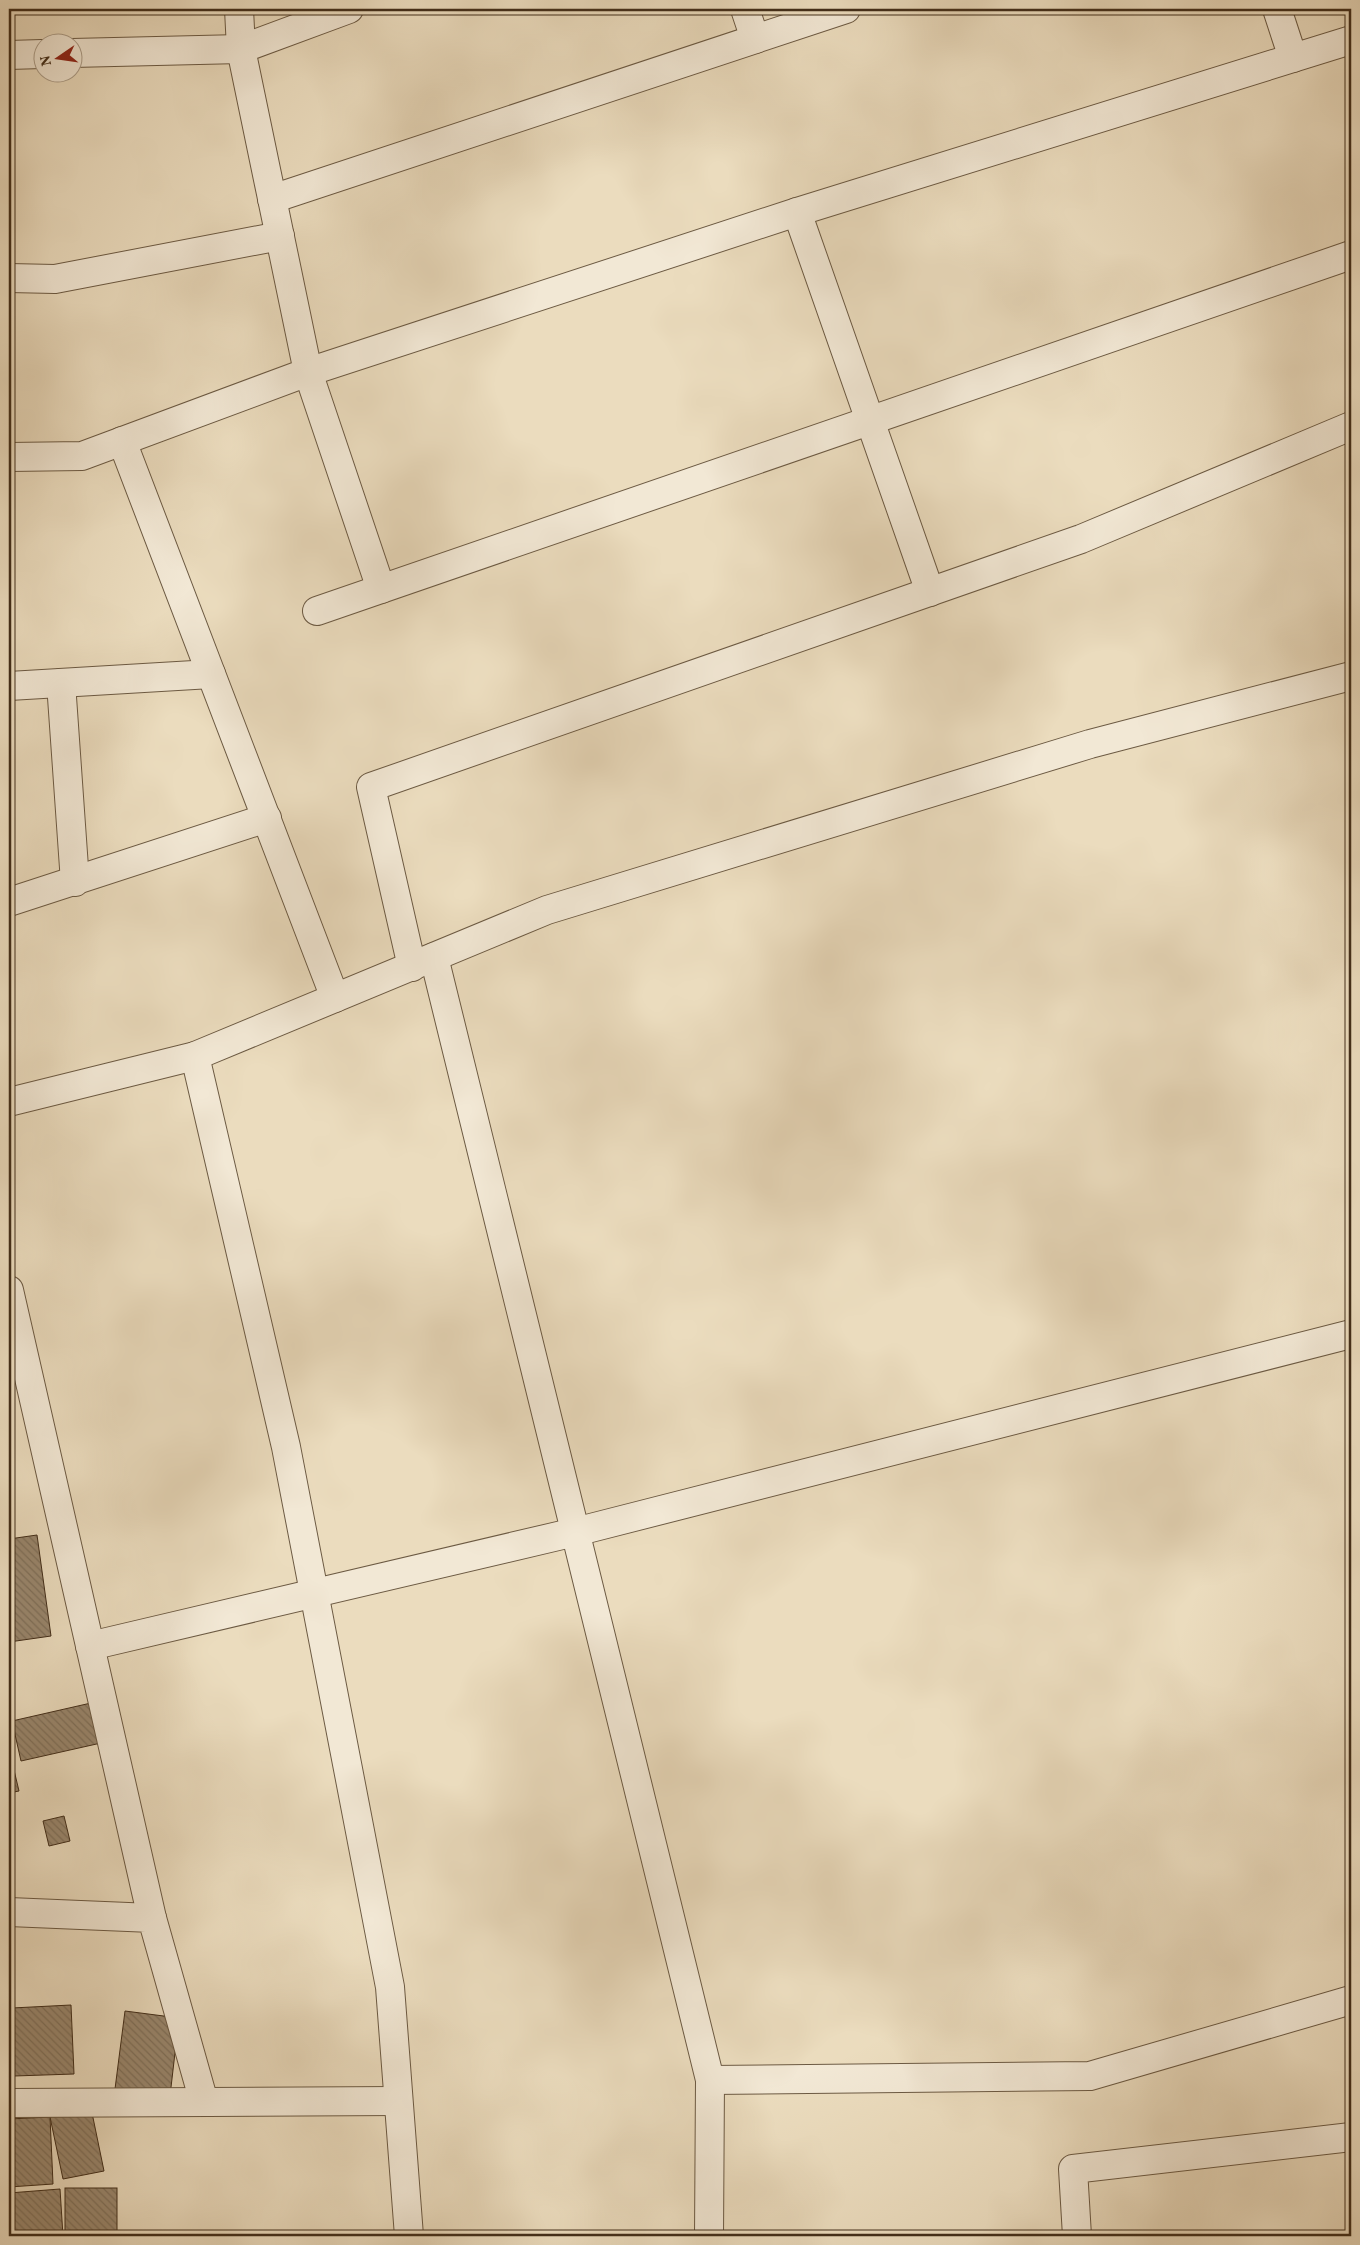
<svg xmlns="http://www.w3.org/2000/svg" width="1360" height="2245" viewBox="0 0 1360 2245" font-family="Vollkorn,serif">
<defs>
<pattern id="building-back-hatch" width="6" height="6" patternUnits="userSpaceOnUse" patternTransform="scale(1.25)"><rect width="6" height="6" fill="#9a886f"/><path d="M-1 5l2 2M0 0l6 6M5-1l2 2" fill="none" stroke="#7f705a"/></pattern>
</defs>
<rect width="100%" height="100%" fill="#ebdcbe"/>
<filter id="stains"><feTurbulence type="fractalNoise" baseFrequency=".004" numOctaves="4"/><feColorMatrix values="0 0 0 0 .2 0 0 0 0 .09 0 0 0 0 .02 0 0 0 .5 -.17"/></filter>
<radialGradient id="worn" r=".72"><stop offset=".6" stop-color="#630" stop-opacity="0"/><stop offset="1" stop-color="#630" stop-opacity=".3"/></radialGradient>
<g fill="url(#building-back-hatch)" stroke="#422e1a">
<path d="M37,1535L51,1636L9,1642V1539Z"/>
<path d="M91,1703L101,1743L21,1761L12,1721Z"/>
<path d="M9,1749L19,1791L9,1793Z"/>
<path d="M64,1816L70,1841L49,1846L43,1821Z"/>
<path d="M71,2005L74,2074L14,2076L12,2008Z"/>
<path d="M125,2011L179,2018L170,2096L115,2089Z"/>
<path d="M91,2108L104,2171L63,2179L50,2117Z"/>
<path d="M50,2117L53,2184L9,2187V2119Z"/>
<rect x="65" y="2188" width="52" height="48"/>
<path d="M60,2189L63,2236H9V2193Z"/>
</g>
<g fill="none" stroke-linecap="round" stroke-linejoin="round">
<defs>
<g id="minor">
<path d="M239,9L241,49L308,372L381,589"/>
<path d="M745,9L755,39"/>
<path d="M1277,9L1293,58"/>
<path d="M72,53L241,49L349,9"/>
<path d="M9,55L42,54"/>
<path d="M272,199L846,9"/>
<path d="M797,212L930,592"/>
<path d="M9,278L55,279L280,236"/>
<path d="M122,441L335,998"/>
<path d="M9,457L82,456L308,372L797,212L1351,40"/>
<path d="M317,611L1351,255"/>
<path d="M61,683L75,882"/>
<path d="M9,686L211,674"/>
<path d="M9,902L267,818"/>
<path d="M434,957L710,2080L709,2236"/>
<path d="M412,967L371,787L1081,539L1351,426"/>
<path d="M9,1102L195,1056"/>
<path d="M9,1290L152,1918"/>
<path d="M90,1646L575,1532L1351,1334"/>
<path d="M9,1912L152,1918L204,2102"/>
<path d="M710,2080L1090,2076L1351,2000"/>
<path d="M9,2103L398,2101"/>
<path d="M409,2236L390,1987L286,1447L195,1056L547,910L1090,744L1351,676"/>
<path d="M1077,2236L1073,2169L1351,2137"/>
</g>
</defs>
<use href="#minor" stroke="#6c5a43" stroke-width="30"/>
<use href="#minor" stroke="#f2e8d5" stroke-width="28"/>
</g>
<rect width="1360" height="2245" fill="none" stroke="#ebdcbe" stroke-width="30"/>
<rect x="10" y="10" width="1340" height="2225" fill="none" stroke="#422e1a" stroke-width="2.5"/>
<rect x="15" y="15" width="1330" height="2215" fill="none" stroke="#422e1a"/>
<g transform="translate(58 58) rotate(257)"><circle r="24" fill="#f2e8d5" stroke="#ac9e8a"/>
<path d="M0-4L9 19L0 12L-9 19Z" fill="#8f2418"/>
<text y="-8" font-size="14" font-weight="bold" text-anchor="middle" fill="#422e1a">N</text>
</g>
<rect width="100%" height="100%" filter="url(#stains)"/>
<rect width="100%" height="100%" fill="url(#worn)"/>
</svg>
